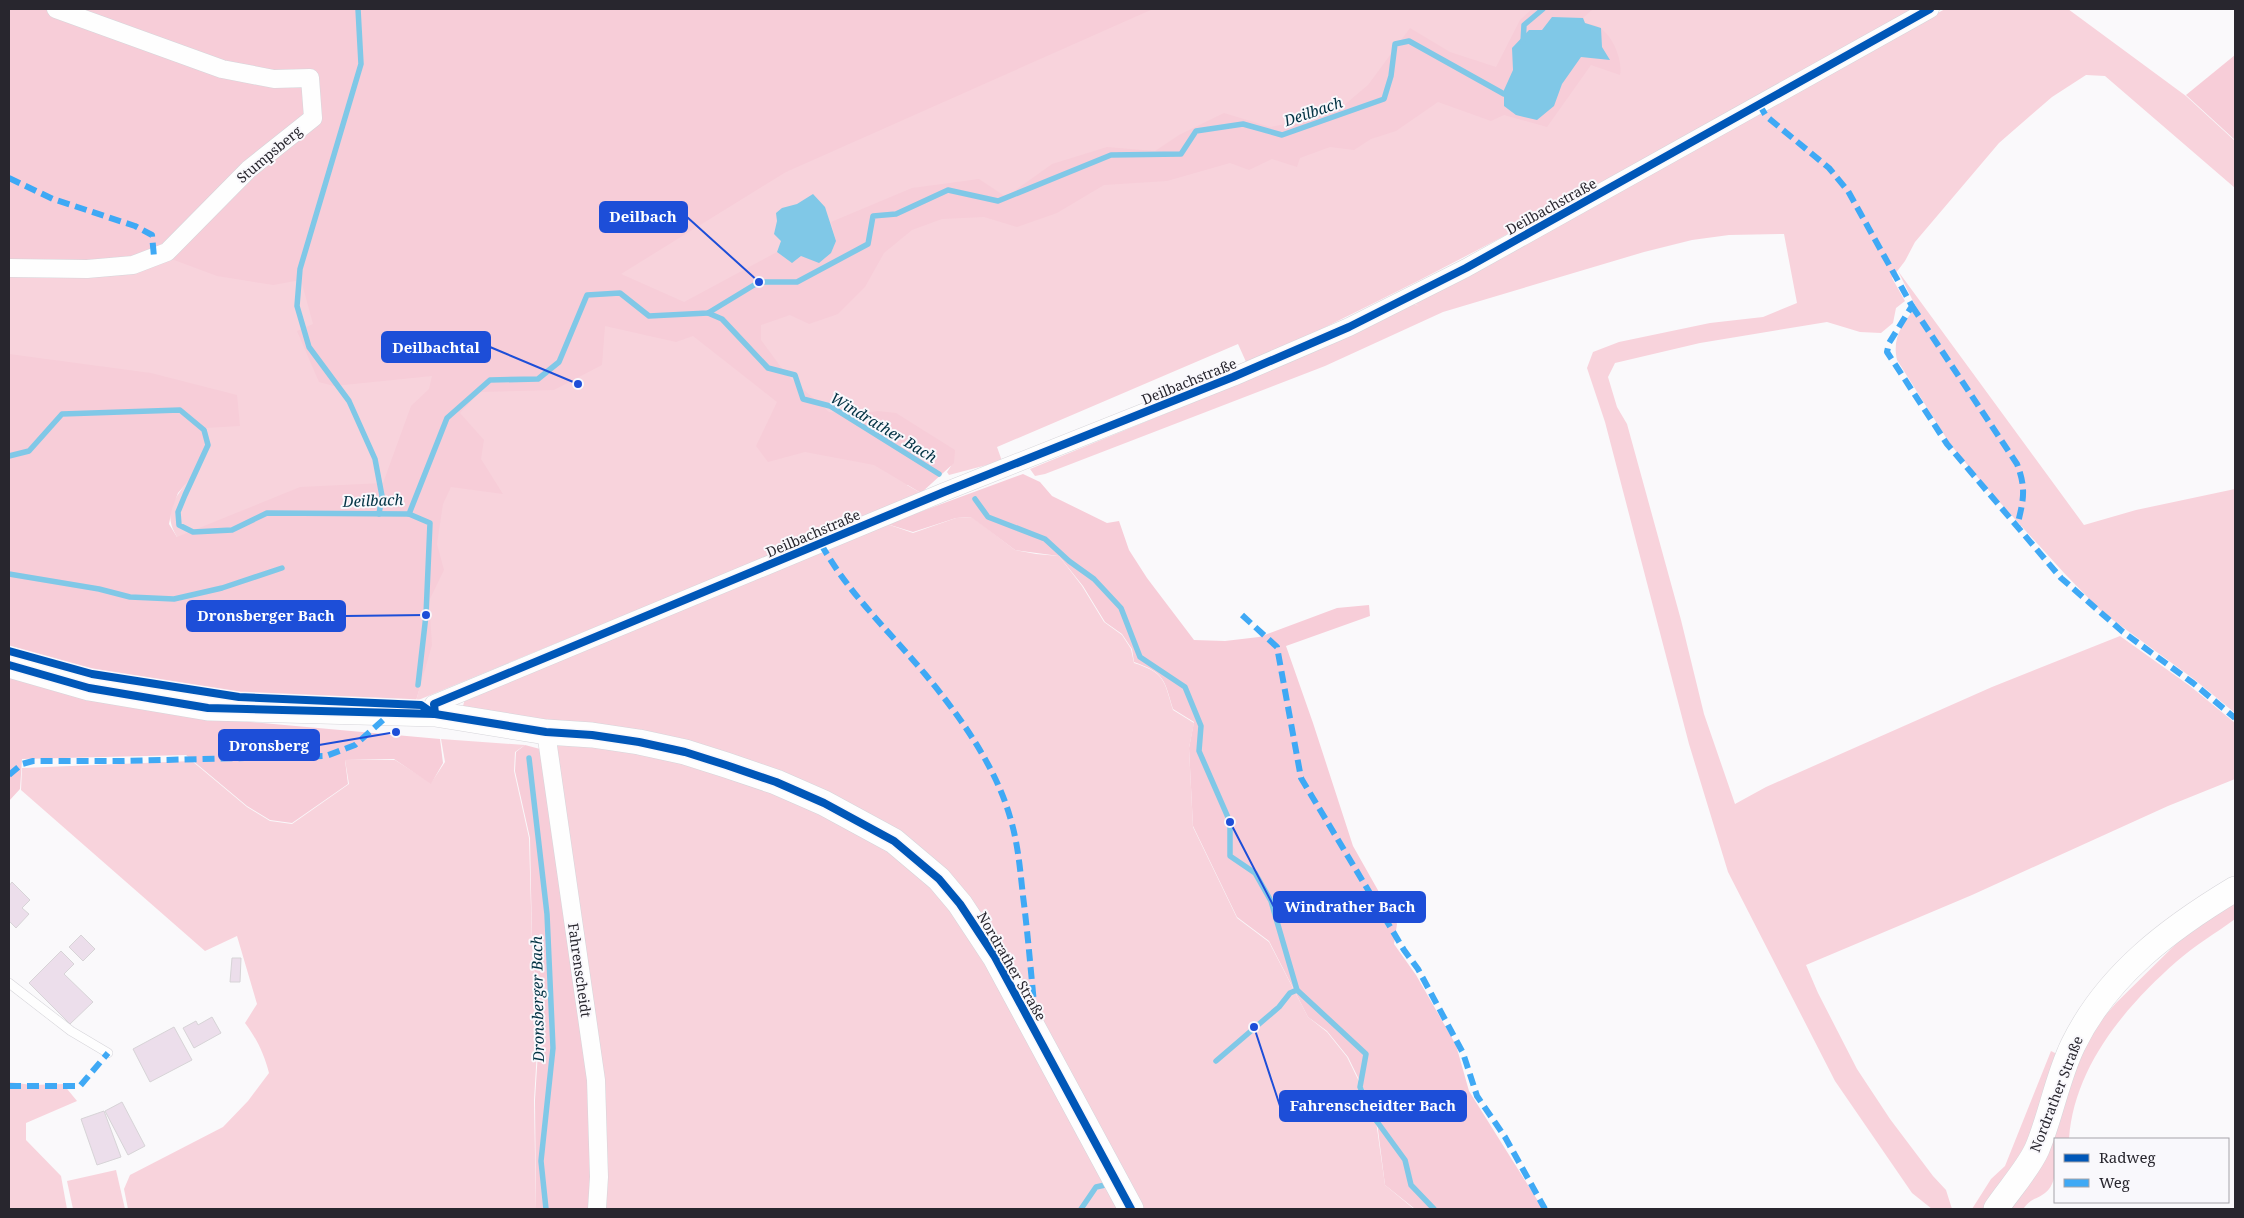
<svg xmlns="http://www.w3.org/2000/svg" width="2244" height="1218" viewBox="0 0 2244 1218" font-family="'Noto Serif',serif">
<rect width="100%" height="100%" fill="#faf9fb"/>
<g fill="#f8d3dc">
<path d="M1088,9H1912C1693,132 1476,259 1247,364L1238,344L997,447L1002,461L949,475L947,472L951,466L929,473L907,485L921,493L416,701L424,671L177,537C163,514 173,500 188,481L9,461V272L160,250L547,297Z"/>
<path d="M1945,9H2068L2186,96L2235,141V188L2105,76L2086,75L2052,97L1999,143L1915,242L1905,261L1892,278L1905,301L1896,308L1893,323L1881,333L1860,332L1827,322L1700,343L1615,363L1608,377L1617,407L1627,424L1681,620L1704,714L1735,804L1766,787L1992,687L2120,636L2190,686L2235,723V779L2168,806L1972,895L1806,965L1818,993L1857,1069L1890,1119L1933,1176L1946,1190L1952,1209H1932L1912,1193L1835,1081L1728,872L1689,744L1605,422L1587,368L1593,352L1619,342L1710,323L1763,317L1797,303L1784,234L1729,235L1692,240L1644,252L1443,312L1325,366L1045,474L1035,476L1030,469L1238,384L1414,304L1419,306L1415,304Z"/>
<path d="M1898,271L2084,525L2136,510L2235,489V713L2195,680L2102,612L2065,574L1984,485L1950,444L1897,360C1892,338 1902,324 1916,307Z"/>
<path d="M972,517L1015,550L1036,554L1059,556L1082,586L1104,622L1122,635L1131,649L1134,663C1165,673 1164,680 1173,710L1194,723L1189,748L1193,827L1237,918L1269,942L1308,1017L1327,1032L1347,1057L1375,1114L1385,1185L1414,1209H1140L1000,951L876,822L547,722L463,706L465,699L887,524L913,533L956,518Z"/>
<path d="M441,739L525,745L515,752L514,771L529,838L532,941L538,1035L534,1100L536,1209H128L124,1189L130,1175L223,1127L248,1101L269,1073C264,1054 257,1039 245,1023L257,1004L237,936L205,951L21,790L22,768L192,761L247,807L270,821L292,824L349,784L345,760H395L431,783L445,762Z"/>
<path d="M557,740L684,762L770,791L867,836L933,886L986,960L1122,1209H604L554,760Z"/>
<path d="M2235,902V919C2216,933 2194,946 2176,962C2125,1007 2074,1067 2069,1139H2055C2055,1156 2060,1181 2045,1193C2035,1201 2033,1196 2023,1209H2008L2080,1053L2097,1025L2116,1003L2180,940Z"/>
<path d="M2051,1051L2059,1055L2025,1148L1985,1209H1972L1991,1179L2005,1166Z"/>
<path d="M9,1082L32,1085L63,1084L77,1101L26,1123V1140L61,1176L67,1209H9Z"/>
<path d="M116,1170L125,1209H73L67,1181Z"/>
</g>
<g fill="#f7cdd8">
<path d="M9,9H1153L786,172L621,274L684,302L777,252L792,263L801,256L836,241L831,222L912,188L979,179L1006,197L1052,164L1107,147L1155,151L1179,135L1224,113L1270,127L1306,120L1343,106L1368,85L1410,28L1450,52L1496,67L1520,20L1532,9H1593L1583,18L1585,23C1589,24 1596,25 1600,28C1613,36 1623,61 1620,75L1591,65L1547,127L1504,115L1491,121L1438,102L1396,131L1371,139L1354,150L1330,147L1300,158L1297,167L1272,159L1249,170L1230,163L1167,181L1104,185L1057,213L1017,227L984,217L942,219L912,230L884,253L865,287L838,314L809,324L790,315L761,325V340L786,374L829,412L856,414L878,411L896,413L955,450L954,463L921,493L874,465L805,452L768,462L756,446L777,402L693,336L676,342L605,326L602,365L554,390L480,392L460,413L484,440L481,459L503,494L451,487L443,504L437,544L444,570L429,601L432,645L416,701L237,694L91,672L9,649V354L151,373L237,395L240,426L206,428L211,446L191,478L178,493L172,509L169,524L177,537L300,487L383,483L411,406L429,389L432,376L334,386L319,382L297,331L313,324L301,280L273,285L217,276L166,257L9,272Z"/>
<path d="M2235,55V140L2186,95Z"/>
<path d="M1023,474L1040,482L1052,496L1107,523L1119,521L1129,550L1147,578L1194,640L1225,641L1259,637L1337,608L1369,605L1370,616L1286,646L1313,723L1353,846L1397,924L1394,944L1416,975L1456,1045L1469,1091L1543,1209H1415L1385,1185L1376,1114L1348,1057L1327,1031L1308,1017L1269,941L1237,917L1193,826L1189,748L1194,722L1173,709C1164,679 1165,673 1134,662L1132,649L1122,634L1105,622L1083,586L1059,556L1015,550L971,517L956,518L913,532L887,524Z"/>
<path d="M9,675L207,718L440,739L443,763L431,784L394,759L345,760L348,784L292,823L270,820L247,806L186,755L22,759L20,789L9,801Z"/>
<path d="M525,745L540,749L589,1078L591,1209H536L535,1100L539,1035L532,940L530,838L515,771L516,752Z"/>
</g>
<g fill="#80c8e7">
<path d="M1552,17L1583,18L1585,23L1601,28L1602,47L1610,60L1581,57L1562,84L1554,106L1537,120L1516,115L1504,106V90L1513,70L1512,48L1529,30H1542Z"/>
<path d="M813,194L825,207L836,241L831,253L819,263L801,256L792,263L777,252L781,241L774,234L777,221L776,213L782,208L797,204Z"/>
</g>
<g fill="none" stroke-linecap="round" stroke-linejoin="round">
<g stroke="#80c8e7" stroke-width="5.5">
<path d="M358,9L361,64L300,269L297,306L309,347L349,401L375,459L382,496L379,514"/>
<path d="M1523,43L1524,25L1543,9"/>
<path d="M708,313L722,319L768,368L795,375L803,399L830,406L939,474"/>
<path d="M9,456L29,451L62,414L180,410L204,430L208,445L185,495L178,512L179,525L193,532L232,530L267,513L409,514L447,418L490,380L538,379L559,362L587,295L620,293L649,316L708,313L759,282H797L868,244L873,216L896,214L948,190L998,201L1111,155L1181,154L1196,131L1243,124L1282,135L1384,99L1391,76L1395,44L1409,41L1504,94H1510"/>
<path d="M975,499L988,517L1045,539L1069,561L1094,579L1121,608L1140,657L1185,687L1201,726L1199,751L1230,822V856L1255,873L1271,901L1297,990L1366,1054L1360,1087L1370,1112L1405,1160L1411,1185L1434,1209"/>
<path d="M409,514L430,523L426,615L418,685"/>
<path d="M9,574L99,589L130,597L174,599L222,588L282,568"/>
<path d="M529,758L547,914L553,1048L541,1161L546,1209"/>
<path d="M1216,1061L1279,1007L1290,993L1297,990"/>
<path d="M1081,1209L1096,1187L1105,1185"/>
</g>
</g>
<g fill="#ecdeeb" stroke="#d7d4d7">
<path d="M12,882L30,900L22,908L29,914L16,928L9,921V886Z"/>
<path d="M81,935L95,949L83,961L69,947Z"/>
<path d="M61,951L74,964L64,974L93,1002L70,1024L29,983Z"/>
<path d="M232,958H241L240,982H230Z"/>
<path d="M212,1017L221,1033L194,1048L183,1028L196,1021L198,1025Z"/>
<path d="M174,1027L192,1060L150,1082L133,1049Z"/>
<path d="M122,1102L145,1146L128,1155L105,1111Z"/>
<path d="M104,1111L121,1157L97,1165L81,1119Z"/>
</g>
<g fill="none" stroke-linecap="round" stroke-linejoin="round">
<defs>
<path id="service" d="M9,983L71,1031L108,1053"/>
<g id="minor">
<path d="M9,268L87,269L133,265L167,252L249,169L313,118L310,78L274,79L222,69L56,9"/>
<path d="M435,714L434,704L944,492L1233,377L1349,327L1466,268L1930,9"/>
<path d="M546,732L596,1080L599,1177L597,1209"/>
</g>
<g id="secondary">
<path d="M9,665L89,688L208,708L435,714L546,732L592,735L639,742L685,752L726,765L776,782L824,803L894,841L939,879L960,904L995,957L1131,1209"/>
<path d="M1996,1209C2008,1191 2028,1169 2037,1149C2051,1116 2057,1078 2073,1045C2107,975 2170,928 2235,889"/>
</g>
</defs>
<use href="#service" stroke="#d6d5da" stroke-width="10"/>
<use href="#minor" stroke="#d6d5da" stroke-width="19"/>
<use href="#secondary" stroke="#d6d5da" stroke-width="26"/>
<use href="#service" stroke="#fefefe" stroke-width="9"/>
<use href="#minor" stroke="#fefefe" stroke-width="18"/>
<use href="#secondary" stroke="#fefefe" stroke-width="25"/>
<g stroke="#3fa9f5" stroke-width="6" stroke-dasharray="12 6" stroke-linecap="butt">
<path d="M1759,104L1766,116L1829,168L1848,191L1912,306L1889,343L1887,352L1947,444L2061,578L2123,632L2193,683L2235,718"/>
<path d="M9,178L53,199L135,226L152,235L154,257"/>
<path d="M1912,306L2017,464C2027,490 2023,501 2017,527"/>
<path d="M821,544C848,593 889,631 925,674C959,715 995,765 1010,817C1018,843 1020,869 1023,896C1028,935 1031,974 1035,1013L1028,1018"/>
<path d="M1242,615L1277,647L1301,778L1404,950L1418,969L1463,1053L1477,1096L1505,1137L1545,1209"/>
<path d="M9,775L22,764L33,761H121L326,756L355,745L391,713"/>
<path d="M9,1086H80L108,1053"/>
</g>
<defs>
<g id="cycleway">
<path d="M9,651L92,674L239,697L421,705L431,712"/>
<path d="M9,665L89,688L208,708L435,714L546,732L592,735L639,742L685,752L726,765L776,782L824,803L894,841L939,879L960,904L995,957L1131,1209"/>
<path d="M435,714L434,704L944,492L1233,377L1349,327L1466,268L1930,9"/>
</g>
</defs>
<use href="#cycleway" stroke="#f9f8fc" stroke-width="11"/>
<use href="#cycleway" stroke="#0057b8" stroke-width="8"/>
</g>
<g text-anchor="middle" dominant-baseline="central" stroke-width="4" stroke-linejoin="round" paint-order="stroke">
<g font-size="14" fill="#28262e" stroke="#f9f8fc">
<text transform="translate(269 154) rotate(-40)">Stumpsberg</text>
<text transform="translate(1551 206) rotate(-29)">Deilbachstraße</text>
<text transform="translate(1189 381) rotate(-22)">Deilbachstraße</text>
<text transform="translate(813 533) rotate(-23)">Deilbachstraße</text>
<text transform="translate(1012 966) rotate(60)">Nordrather Straße</text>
<text transform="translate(580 970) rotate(82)">Fahrenscheidt</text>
<text transform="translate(2056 1094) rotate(-69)">Nordrather Straße</text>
</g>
<g font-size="15" font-style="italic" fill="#013143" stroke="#f9f8fc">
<text transform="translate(1313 111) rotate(-19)">Deilbach</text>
<text transform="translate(884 427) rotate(31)">Windrather Bach</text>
<text transform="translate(373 500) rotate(-2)">Deilbach</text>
<text transform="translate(537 999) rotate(-91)">Dronsberger Bach</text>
</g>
</g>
<path fill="none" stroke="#1d4ed8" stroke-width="2" d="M759 282L687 217M578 384L490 347M426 615L345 616M396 732L319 745M1230 822L1274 907M1254 1027L1280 1106"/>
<g fill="#1d4ed8" stroke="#f9f8fc" stroke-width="2">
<circle cx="759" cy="282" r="5"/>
<circle cx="578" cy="384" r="5"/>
<circle cx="426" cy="615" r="5"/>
<circle cx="396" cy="732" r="5"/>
<circle cx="1230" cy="822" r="5"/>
<circle cx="1254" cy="1027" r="5"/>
</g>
<g fill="#1d4ed8" stroke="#1d4ed8" stroke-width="2">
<rect x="600" y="202" width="87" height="30" rx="5"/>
<rect x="382" y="332" width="108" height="30" rx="5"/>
<rect x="187" y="601" width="158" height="30" rx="5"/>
<rect x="219" y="730" width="100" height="30" rx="5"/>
<rect x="1274" y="892" width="151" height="30" rx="5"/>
<rect x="1280" y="1091" width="186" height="30" rx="5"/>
</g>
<g font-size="15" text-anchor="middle" font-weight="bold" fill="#fff">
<text x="643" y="222">Deilbach</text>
<text x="436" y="353">Deilbachtal</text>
<text x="266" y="621">Dronsberger Bach</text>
<text x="269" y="751">Dronsberg</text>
<text x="1350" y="912">Windrather Bach</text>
<text x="1373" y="1111">Fahrenscheidter Bach</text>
</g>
<rect width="2244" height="1218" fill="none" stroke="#28262e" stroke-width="20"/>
<rect x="2054" y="1138" width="175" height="65" fill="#f9f8fc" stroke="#a5a4aa"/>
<rect x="2064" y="1154" width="25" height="8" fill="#0057b8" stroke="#a5a4aa"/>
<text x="2099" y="1163" font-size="15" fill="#28262e">Radweg</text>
<rect x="2064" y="1179" width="25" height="8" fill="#3fa9f5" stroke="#a5a4aa"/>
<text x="2099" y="1188" font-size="15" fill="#28262e">Weg</text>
</svg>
